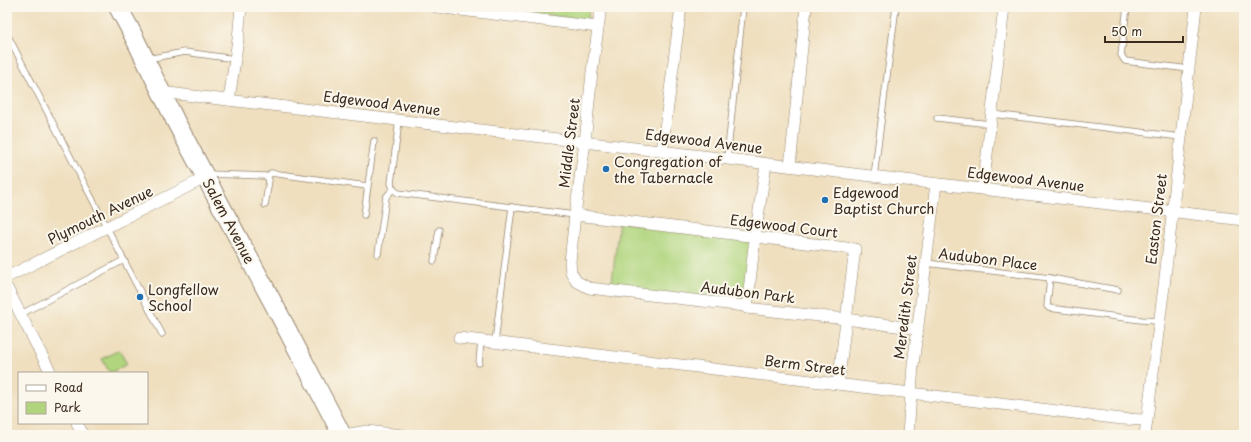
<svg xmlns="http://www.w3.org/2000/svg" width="1251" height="442" viewBox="0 0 1251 442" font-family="'Playpen Sans',sans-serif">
<rect width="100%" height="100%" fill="#fbf7ec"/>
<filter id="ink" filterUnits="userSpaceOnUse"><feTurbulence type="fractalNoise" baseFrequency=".025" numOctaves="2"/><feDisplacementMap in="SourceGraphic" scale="8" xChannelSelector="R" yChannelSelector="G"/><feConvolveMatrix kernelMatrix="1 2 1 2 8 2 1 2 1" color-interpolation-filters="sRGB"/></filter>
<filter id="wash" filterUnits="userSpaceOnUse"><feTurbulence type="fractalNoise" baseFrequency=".012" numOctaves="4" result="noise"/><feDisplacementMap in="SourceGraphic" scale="16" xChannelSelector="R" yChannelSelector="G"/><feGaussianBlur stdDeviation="0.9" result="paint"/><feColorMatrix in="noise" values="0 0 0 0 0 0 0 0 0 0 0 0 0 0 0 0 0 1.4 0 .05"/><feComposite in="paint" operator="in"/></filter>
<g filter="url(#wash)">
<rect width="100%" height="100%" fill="#efdfbf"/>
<g fill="#b0d57e" stroke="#76804e">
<path d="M521,7H589L588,20L520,12Z"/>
<path d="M619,222L753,238L745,306L611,290Z"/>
<path d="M119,350L127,364L110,373L102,359Z"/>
</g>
</g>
<g filter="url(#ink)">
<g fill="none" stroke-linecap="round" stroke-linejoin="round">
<defs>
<g id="service">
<path d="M1127,7L1121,55L1125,61L1189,69"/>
<path d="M7,34L162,334"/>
<path d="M147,59L185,52L235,59"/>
<path d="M992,114L1181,137"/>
<path d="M937,118L990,124"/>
<path d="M399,121L391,183L393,189L398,193L575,215"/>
<path d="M727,159L743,7"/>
<path d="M207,174L265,176L267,177L269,180L265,205"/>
<path d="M874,176L896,7"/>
<path d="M267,177L271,173L367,186"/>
<path d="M364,215L374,141"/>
<path d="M378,254L386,197L393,189"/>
<path d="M434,261L439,230"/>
<path d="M926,263L1050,278L1047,306L1049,308L1141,320L1159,321"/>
<path d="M1050,278L1118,290"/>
<path d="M21,314L124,260"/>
<path d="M495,342L512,207"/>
<path d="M479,363L481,340"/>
</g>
<g id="minor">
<path d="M436,7L598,27"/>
<path d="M601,7L592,72L585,142L575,215L570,262L571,272L576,281L589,288L745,306L747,308L846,319L918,329"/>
<path d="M160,92L1244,220"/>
<path d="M229,100L238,39L241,7"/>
<path d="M662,151L681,7"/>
<path d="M790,166L806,7"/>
<path d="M983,189L1004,7"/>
<path d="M575,215L855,249L838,384"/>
<path d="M7,277L205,178"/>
<path d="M7,288L51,373"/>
<path d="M747,308L755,237L766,164"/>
<path d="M459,338L976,401L1122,419L1147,420"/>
<path d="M77,423L83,435"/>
<path d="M344,435L367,431L402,435"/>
<path d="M908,435L913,365L936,184"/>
<path d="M1145,435L1164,286L1196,7"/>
</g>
<path id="primary" d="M118,7L129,27L177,124L279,314L342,435"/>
</defs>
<use href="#service" stroke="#95846e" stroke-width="7"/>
<use href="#minor" stroke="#95846e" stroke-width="12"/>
<use href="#primary" stroke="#95846e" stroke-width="20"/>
<use href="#service" stroke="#fff" stroke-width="5.5"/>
<use href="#minor" stroke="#fff" stroke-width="11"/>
<use href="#primary" stroke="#fff" stroke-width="18"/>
</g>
</g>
<g fill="#1f6fb2" stroke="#fbf7ec" stroke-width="1.5">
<circle cx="606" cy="169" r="4"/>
<circle cx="825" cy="200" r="4"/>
<circle cx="140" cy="297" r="4"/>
</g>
<g text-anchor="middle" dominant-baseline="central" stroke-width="4" stroke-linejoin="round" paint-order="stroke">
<g font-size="14" fill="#3b2a1e" stroke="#fbf7ec">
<text transform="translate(382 103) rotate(7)">Edgewood Avenue</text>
<text transform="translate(704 141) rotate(7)">Edgewood Avenue</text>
<text transform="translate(569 143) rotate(-83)">Middle Street</text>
<text transform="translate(1026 179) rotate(7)">Edgewood Avenue</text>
<text transform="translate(100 215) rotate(-26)">Plymouth Avenue</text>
<text transform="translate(1156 219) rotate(-83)">Easton Street</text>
<text transform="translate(229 221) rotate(62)">Salem Avenue</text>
<text transform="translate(784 226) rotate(7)">Edgewood Court</text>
<text transform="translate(988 259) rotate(7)">Audubon Place</text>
<text transform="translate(748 292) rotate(7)">Audubon Park</text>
<text transform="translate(905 307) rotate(-83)">Meredith Street</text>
<text transform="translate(805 365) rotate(7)">Berm Street</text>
</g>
<g font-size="14" fill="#3b2a1e" stroke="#fbf7ec" text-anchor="start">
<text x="614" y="161">Congregation of<tspan x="614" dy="16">the Tabernacle</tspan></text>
<text x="833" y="192">Edgewood<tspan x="833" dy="16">Baptist Church</tspan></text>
<text x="148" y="289">Longfellow<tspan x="148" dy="16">School</tspan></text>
</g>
</g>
<rect width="1251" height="442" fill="none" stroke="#fbf7ec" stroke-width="24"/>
<rect x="18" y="372" width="130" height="52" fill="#fbf7ec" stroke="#aea59a"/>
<rect x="26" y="385" width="20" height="6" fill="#ffffff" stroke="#aea59a"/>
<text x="54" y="392" font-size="12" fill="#3b2a1e">Road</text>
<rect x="26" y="402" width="20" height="12" fill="#b0d57e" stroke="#aea59a"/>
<text x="54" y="412" font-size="12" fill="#3b2a1e">Park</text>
<path d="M1105 36v6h78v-6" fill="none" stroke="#3b2a1e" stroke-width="2"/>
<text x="1111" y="36" font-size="12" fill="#3b2a1e" stroke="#fbf7ec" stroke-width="3" paint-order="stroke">50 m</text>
</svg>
